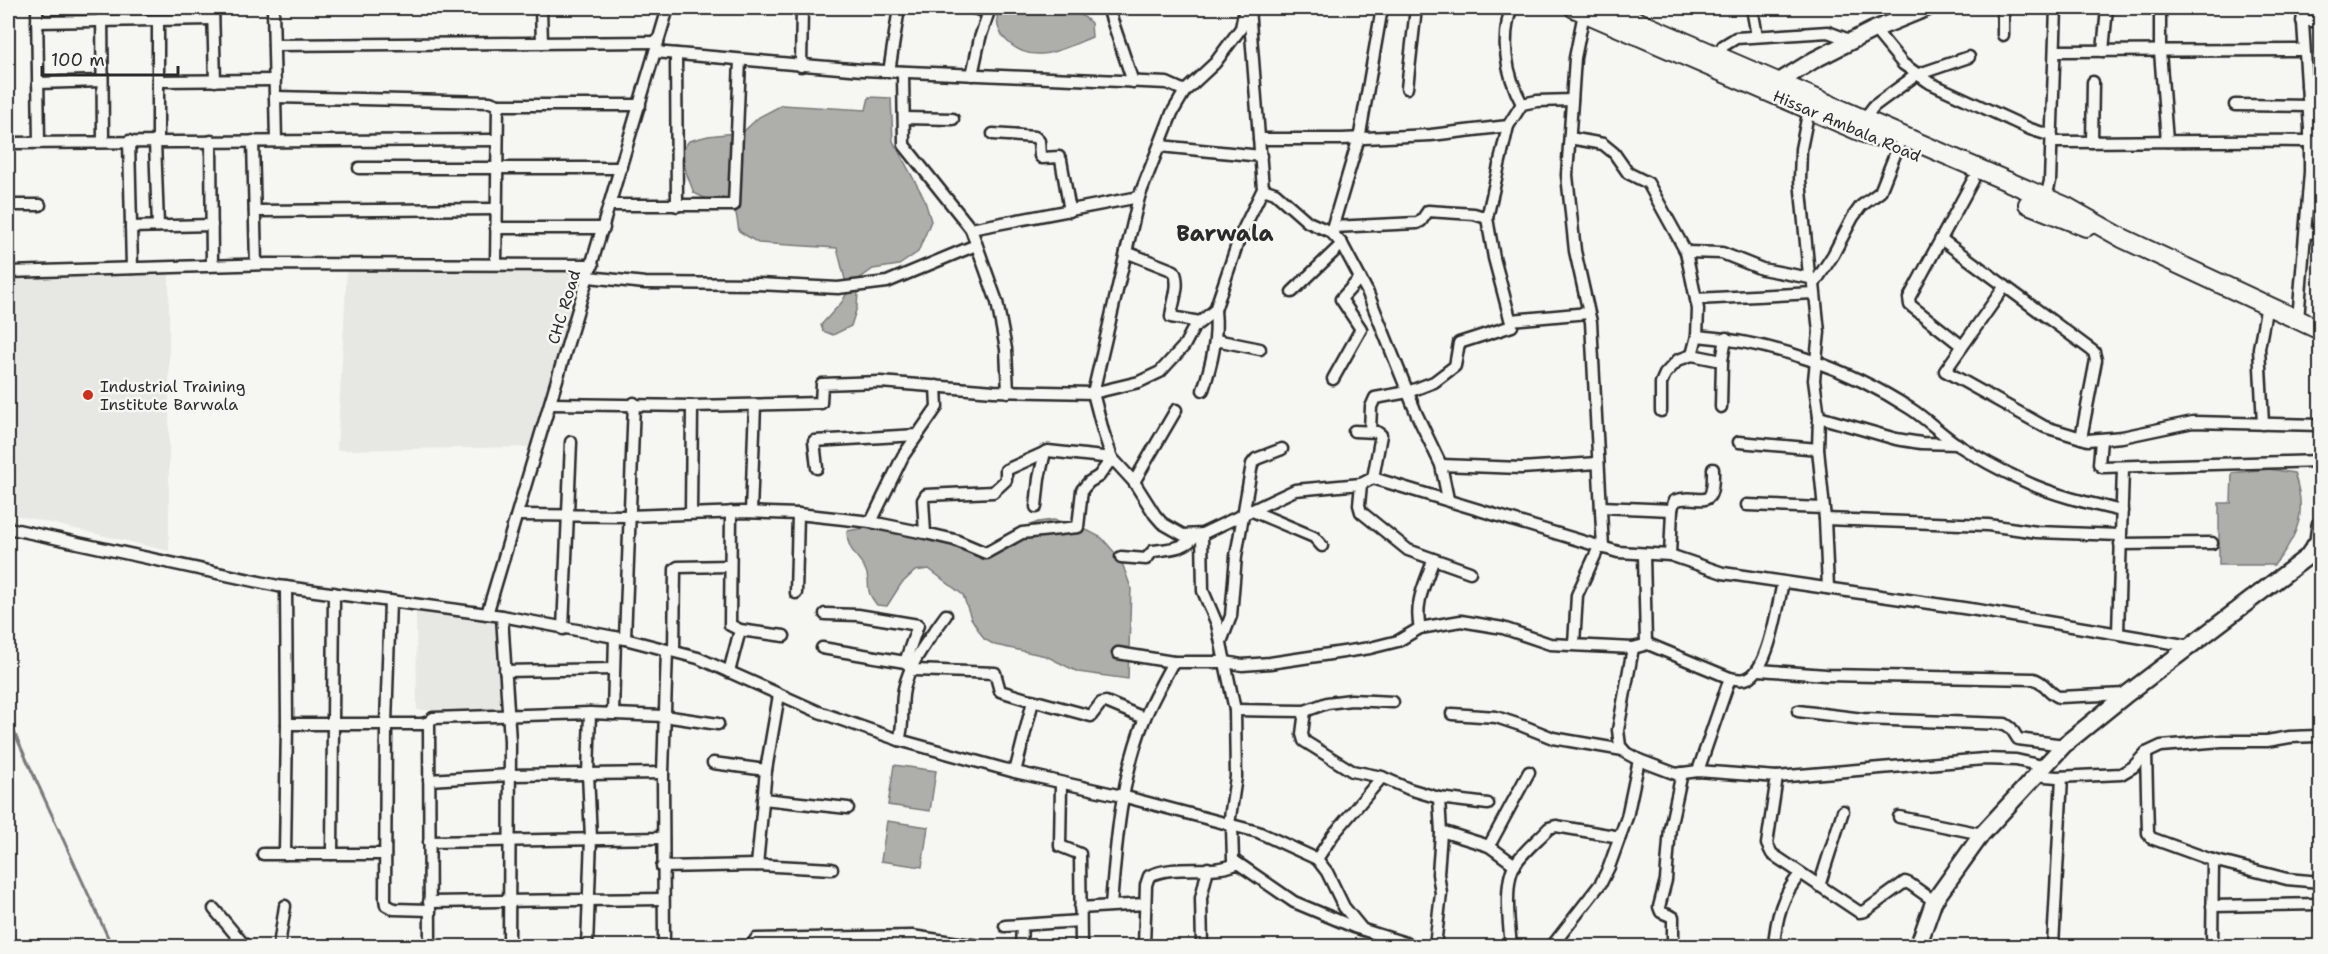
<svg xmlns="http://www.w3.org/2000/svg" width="2328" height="954" viewBox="0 0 2328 954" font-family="'Shantell Sans',sans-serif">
<rect width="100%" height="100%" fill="#f6f6f2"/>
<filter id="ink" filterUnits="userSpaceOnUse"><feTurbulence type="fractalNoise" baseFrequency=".0167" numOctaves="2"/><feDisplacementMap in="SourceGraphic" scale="12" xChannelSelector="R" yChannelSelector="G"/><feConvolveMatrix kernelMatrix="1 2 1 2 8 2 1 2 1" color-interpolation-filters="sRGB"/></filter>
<g filter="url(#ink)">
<g fill="#e7e7e3">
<path d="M347,268L586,269L529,447L337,450Z"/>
<path d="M169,271V551L8,513V277Z"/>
<path d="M416,610L500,622L503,710H417Z"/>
</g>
<g fill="#aeaeab" stroke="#7a7a78" stroke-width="1.5">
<path d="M998,8C1028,7 1070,0 1091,23L1092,37C1063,49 1034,66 1008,42C997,32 996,22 998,8Z"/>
<path d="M869,97L891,98L893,141L924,198L931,221L918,252L899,265L873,269L859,279L857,307L851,326L833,335L823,331L821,325L842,302L848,291L837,248L758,243L739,231L736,213L694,193L686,172L682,151L689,141L708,136L743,132L759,117L782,105L866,110Z"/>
<path d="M2269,469L2294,473C2307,511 2300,534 2274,565H2219V503H2231L2232,473Z"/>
<path d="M1053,520L1075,524L1102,538L1121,560L1131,588L1128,679L1078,672L1046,656L995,645L984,639L971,618L963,595L929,569L915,571L901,584L887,606L877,605C864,588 871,591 867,574C863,558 847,554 847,531L871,527L983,546L1003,541L1023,528L1038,522Z"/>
<path d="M894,765L936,771L930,811L888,805Z"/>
<path d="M887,821L928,827L922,867L881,861Z"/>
</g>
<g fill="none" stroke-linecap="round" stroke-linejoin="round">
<path stroke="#7a7a78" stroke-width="3" d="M8,719L112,946"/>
<defs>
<g id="street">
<path d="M37,8L39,142"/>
<path d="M102,8L103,141"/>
<path d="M213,8L215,81"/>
<path d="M273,8L276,141"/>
<path d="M541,8L542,43"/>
<path d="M973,8L988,12"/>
<path d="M1108,8L1133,82"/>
<path d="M1245,8L1241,28L1215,63L1185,91L1172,113L1139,197L1093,393L1103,431L1112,458L1134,482L1155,515L1162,523L1183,535L1202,534L1295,490L1361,484L1373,478L1618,552L1670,555L1723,573L1977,610L2190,646"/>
<path d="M1511,8C1501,41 1506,74 1522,104"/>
<path d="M1585,8L1575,58L1567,175L1575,251L1591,322L1603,548"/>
<path d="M1752,8L1757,36"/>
<path d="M2160,8V51L2167,141"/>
<path d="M158,20V141"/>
<path d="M2302,21H2320"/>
<path d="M37,22L213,19"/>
<path d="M1875,30L1903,64L1930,83L2030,129L2052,136"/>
<path d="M2003,35V8"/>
<path d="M274,45L658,42"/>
<path d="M2055,51L2304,50"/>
<path d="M2103,51L2107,8"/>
<path d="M655,52L862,70L1167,83L1185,91"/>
<path d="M676,54L677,206"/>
<path d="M1719,55L1723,46L1736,38L1828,32L1852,41"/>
<path d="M801,66L802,8"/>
<path d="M889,72L899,8"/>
<path d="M903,72L904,145L971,229L997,302L1006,349L1008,392"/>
<path d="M972,75L980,38L990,8"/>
<path d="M158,81L275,80"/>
<path d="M38,83L102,81"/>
<path d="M2307,85H2320"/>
<path d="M1407,88L1416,8"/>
<path d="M275,97L490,102L498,105L496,264"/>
<path d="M498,105H640"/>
<path d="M2235,105L2308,106"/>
<path d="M1809,109L1801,149L1800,180L1809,275L1814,284L1819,332L1814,380L1819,417L1818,449L1825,519L1828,588"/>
<path d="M904,118L953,119"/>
<path d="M1864,119L1874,106L1916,75L1969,57"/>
<path d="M993,134L1035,137L1039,141L1040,156L1042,158L1059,157L1061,160L1070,211"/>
<path d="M1570,138L1603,144L1614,153L1628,173L1648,183L1686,252L1698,309L1697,336L1692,355"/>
<path d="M1259,139H1342L1431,135L1508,126L1522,104L1537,101L1572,100"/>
<path d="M129,141L132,268"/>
<path d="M155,141L158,226"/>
<path d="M211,141L212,265"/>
<path d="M253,141L256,264"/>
<path d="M2052,142C2138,142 2224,140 2310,141"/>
<path d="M2092,142L2093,82"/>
<path d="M8,143L497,140"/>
<path d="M1160,146L1261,156"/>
<path d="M359,168H621"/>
<path d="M1263,189L1275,193L1308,222L1331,232L1342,244L1367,291L1417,415L1441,465L1448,499"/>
<path d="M2046,198L2050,181L2056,8"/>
<path d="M8,205H40"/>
<path d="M610,205H734L740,60"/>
<path d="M255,211L496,209"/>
<path d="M131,227L212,225"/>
<path d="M1333,227L1417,223L1421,221L1428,211L1474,214L1487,218"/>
<path d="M496,228H604"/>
<path d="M971,229L1139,197"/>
<path d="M1331,232L1360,134L1382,8"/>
<path d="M2306,233L2320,232"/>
<path d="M1941,239L2094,352L2096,360L2081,438"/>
<path d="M1126,252L1174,271C1181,285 1172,303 1171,317L1200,322"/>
<path d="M1686,252L1722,253L1762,269L1810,278"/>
<path d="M8,272L268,264L593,265"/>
<path d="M589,277L645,283L758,284L838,288L887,282L976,245"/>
<path d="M1814,284L1833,255L1853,217L1861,206L1880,192L1898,147"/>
<path d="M2005,286L1945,371L2045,427L2088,440L2122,437L2193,422L2320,425"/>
<path d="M1292,292L1342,244"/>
<path d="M1696,299L1814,293"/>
<path d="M1511,320L1588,313"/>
<path d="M2298,320L2310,172V129L2302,8"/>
<path d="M1697,336C1772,342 1848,368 1911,409C1928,420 1941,434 1958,445C1978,458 2000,470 2022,480C2053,495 2088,503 2122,511"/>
<path d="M1216,340L1260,349"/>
<path d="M1962,346L1910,305L1909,298L1973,180"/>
<path d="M1333,379L1361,329L1341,299L1360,278"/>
<path d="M1203,390C1212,363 1218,338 1215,310"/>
<path d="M551,404L692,406L821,403L822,384L880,382L994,391L1093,393L1139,382L1160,372L1184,346L1194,327L1215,310L1240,236L1263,189L1249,8"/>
<path d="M1721,407L1722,361L1726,338"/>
<path d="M1661,411V383L1665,374L1678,360L1692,355L1722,361"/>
<path d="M1819,417L1896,439L1921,443L1957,444"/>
<path d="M2263,424L2259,348L2267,305"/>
<path d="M1354,431L1377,432L1381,435L1373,478"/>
<path d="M1370,431L1371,407L1375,398L1408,392L1434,382L1455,366L1459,343L1512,326L1494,258L1487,218L1508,126"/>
<path d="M2101,440L2099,464L2102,467L2320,461"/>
<path d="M1739,442L1818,449"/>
<path d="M1441,465L1521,468L1598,463"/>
<path d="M817,468L814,441L917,435"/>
<path d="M1134,482L1176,410"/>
<path d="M1361,484L1359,505L1361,512L1408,550L1470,572"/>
<path d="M1747,505L1823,508"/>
<path d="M1036,507L1039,478L1045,452"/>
<path d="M1601,507L1672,510"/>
<path d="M1250,510L1314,537L1322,546"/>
<path d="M731,512L730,625L740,630L784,636"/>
<path d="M751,512L755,405"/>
<path d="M691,513L692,406"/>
<path d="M517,515L628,516L743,512L798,514L871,522L925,533L955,540L986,553L1022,533L1078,527L1082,490L1089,482L1099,476L1112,458L1048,451L1006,470V480L993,492L926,495L923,500L925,533"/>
<path d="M1825,519L1988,525L2037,532L2120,535"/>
<path d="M871,522L903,456L937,407L936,386"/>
<path d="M8,528L278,586L502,616L625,639L698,658L819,712L899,740L1015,772L1122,796L1258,832L1317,859L1327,872L1344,907L1362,929"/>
<path d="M1202,534L1203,591L1217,624L1235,710L1236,777L1229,824L1232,828L1233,860L1294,902L1354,927L1415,946"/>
<path d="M2120,544L2212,543"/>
<path d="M1644,554L1646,644"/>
<path d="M1670,555L1672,510L1674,501C1700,491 1714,517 1713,469"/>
<path d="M1121,557L1146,559L1153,551C1168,549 1186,549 1196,535"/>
<path d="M796,593L798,514"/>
<path d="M390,601L386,724L385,899L386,905L394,909L430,910"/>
<path d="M487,614L668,8"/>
<path d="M825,614L858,615L918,625L905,662"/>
<path d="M502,616L510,741L509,946"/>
<path d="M1420,628C1414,603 1425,584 1433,561"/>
<path d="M563,629L571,442"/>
<path d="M2118,633L2123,468"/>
<path d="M625,639L634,403"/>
<path d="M1221,642L1231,616L1236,556L1252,464L1256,459L1282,449"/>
<path d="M1574,644L1577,595L1599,547"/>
<path d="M822,648L905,662L915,670L995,673L1000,691L1033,701L1015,772"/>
<path d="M1633,648L1618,730L1620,746L1626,753L1639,760L1676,774L1698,771L1777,777L1984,759L2016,760L2042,766"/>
<path d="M674,651L675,569L678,567L729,566"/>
<path d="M1118,653L1173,662H1226L1242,665L1270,663L1370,648L1398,641L1420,628L1461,621L1503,628L1550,644L1633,648L1648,644L1730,678C1736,679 1742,681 1748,678C1769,669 1778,604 1783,582"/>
<path d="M1759,670L1826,675L2034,679C2045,682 2049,694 2059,697L2126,694"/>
<path d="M505,671L613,669"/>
<path d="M729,672L740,630"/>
<path d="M1032,700L1091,716L1101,703L1106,702L1144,718"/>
<path d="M1235,710L1305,711L1327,703L1351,700L1393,702"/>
<path d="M1305,711L1302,734L1304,741L1352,771L1382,777L1409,789L1439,798L1488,804"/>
<path d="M1798,711L1863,719L2005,724L2011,728L2018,739L2064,745"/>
<path d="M613,714L615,637"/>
<path d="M1452,714L1496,717L1523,726L1553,738L1623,750"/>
<path d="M287,724H422L429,722"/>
<path d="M899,740C905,724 900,706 904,689C910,661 929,639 946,615"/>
<path d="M2146,753L2148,833L2151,838L2209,859L2287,879L2320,882"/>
<path d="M713,763L766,770"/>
<path d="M1698,771L1730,678"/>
<path d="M2034,775L2057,777L2121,774L2133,767L2146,753L2161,746L2222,741H2267L2290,737L2317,736"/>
<path d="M1777,777L1767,844L1772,854L1859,912L1865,911L1905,882L1910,884L1934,901"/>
<path d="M429,780L510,775L663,773"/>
<path d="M1061,784L1060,846L1080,854L1081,946"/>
<path d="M763,799L848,808"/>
<path d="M1899,817L1982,834"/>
<path d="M1441,831L1489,846L1515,865"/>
<path d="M429,842L663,838"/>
<path d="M1489,846L1529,772"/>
<path d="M263,854H385"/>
<path d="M285,854L287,724L286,587"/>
<path d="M332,854L334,593"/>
<path d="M1317,859L1333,835L1382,777"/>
<path d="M757,865L766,770L779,695"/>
<path d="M662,867L757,865L832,869"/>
<path d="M1819,886L1843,811"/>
<path d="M429,902L663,899"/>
<path d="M1111,905C1116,842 1121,779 1144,720C1152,700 1163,681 1173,662"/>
<path d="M2212,906L2320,904"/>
<path d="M1080,908L1145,904"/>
<path d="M214,909L245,946"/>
<path d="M1005,926L1080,921"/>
<path d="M279,946L285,906"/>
<path d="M430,946L429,722L433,718L590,713L664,716L718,724"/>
<path d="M587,946L591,838L588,774L590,713"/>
<path d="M664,946L663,773L667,650"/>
<path d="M751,946L756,939L912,936L979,946"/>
<path d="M1021,946L1022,926"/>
<path d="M1144,946L1146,885L1149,876C1177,863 1209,875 1236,864"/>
<path d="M1202,946L1201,898L1208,868"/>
<path d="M1435,946L1441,893L1438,874L1441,833L1439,798"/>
<path d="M1511,946C1509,926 1504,884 1514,866C1522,852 1538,840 1549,828L1556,826L1620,837"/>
<path d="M1552,946L1601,883L1609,867L1627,817L1639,760"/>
<path d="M1673,946V917L1661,912L1659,907L1666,880L1670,828L1682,773"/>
<path d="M1774,946C1776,918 1782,896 1800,874"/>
<path d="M2053,946L2062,777"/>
<path d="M2212,946L2213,860"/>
</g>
<g id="secondary">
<path d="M1772,86L1814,60L1873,30L1927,8"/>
<path d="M1918,946L1934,901L1982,834L2064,745L2127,694L2307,557L2318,541L2320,525"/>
</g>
<g id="primary">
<path d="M1574,8L1873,137"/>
<path d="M1606,8L2067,207L2122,238L2320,330"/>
<path d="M2028,204L2086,227"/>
</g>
</defs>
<use href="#street" stroke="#2b2b2b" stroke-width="15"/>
<use href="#secondary" stroke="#2b2b2b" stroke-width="20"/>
<use href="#primary" stroke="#2b2b2b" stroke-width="22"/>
<use href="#street" stroke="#f6f6f2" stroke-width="10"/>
<use href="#secondary" stroke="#f6f6f2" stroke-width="15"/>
<use href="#primary" stroke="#f6f6f2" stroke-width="18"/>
</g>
</g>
<circle fill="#c8321e" stroke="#f6f6f2" stroke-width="2" cx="88" cy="395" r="6"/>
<g text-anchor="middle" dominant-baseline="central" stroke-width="5" stroke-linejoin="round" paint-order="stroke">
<g font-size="16" fill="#2b2b2b" stroke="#f6f6f2">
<text transform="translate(1847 126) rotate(23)">Hissar Ambala Road</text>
<text transform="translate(564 307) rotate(-73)">CHC Road</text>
</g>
<g font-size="16" fill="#2b2b2b" stroke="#f6f6f2" text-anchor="start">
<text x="100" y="386">Industrial Training<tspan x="100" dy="18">Institute Barwala</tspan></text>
</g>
<g font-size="22" font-weight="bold" fill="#2b2b2b" stroke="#f6f6f2">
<text x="1225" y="233">Barwala</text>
</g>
</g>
<rect width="2328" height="954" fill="none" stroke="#f6f6f2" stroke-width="30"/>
<rect x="15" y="15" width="2298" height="924" fill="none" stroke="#2b2b2b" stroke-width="2" filter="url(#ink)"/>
<path d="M42 66v9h136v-9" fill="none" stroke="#2b2b2b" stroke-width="3"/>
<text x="51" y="66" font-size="18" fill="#2b2b2b" stroke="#f6f6f2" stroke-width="4.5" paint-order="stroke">100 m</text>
</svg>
